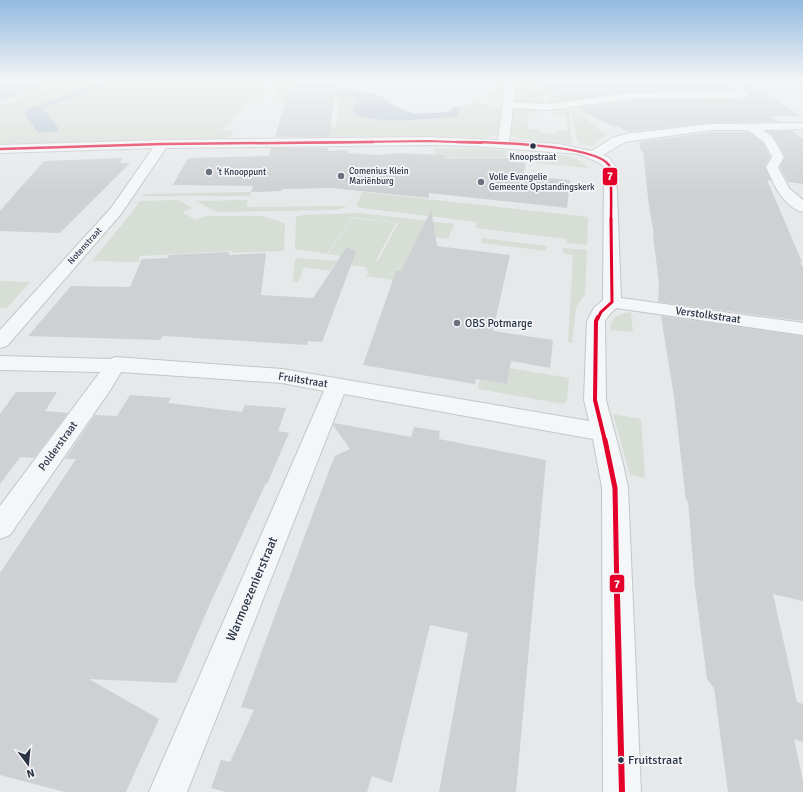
<svg xmlns="http://www.w3.org/2000/svg" width="803" height="792" viewBox="0 0 803 792" font-family="Signika,sans-serif">
<rect width="100%" height="100%" fill="#e6e8ea"/>
<g fill="#d6ded6">
<path d="M56,81H68L0,102V100Z"/>
<path d="M73,81H105L24,112L38,133L60,130L43,108L121,81H259L265,85L267,90L262,98H251L222,131H234L228,138L5,146L6,144H0V105Z"/>
<path d="M269,81H293L326,96L337,95L356,98L357,101L383,119L409,121L457,117L460,107L479,102L502,109L498,135H494L491,137L486,138L432,136L292,137L295,128L336,127L339,99H325L324,101L272,102C276,93 277,87 269,81Z"/>
<path d="M498,81H506L503,97L492,99V93L496,92Z"/>
<path d="M516,81H532V90L544,91V105L518,102L515,100Z"/>
<path d="M603,81H622L631,85L634,93L549,104L548,90L604,88Z"/>
<path d="M736,81H748L767,101L657,102L569,113L572,144L523,140L518,139L517,137L511,136L513,111C520,106 533,107 540,112V113H528V129H540L541,133L556,134V130L568,131L566,115L554,114V110C564,105 565,111 573,110C583,110 593,108 603,107L598,103L617,100L623,104L641,101L635,98L674,97L679,101L701,100L697,97H728L733,100H753Z"/>
<path d="M579,113L605,134L608,135L600,139L592,146L582,144L577,141L572,114Z"/>
<path d="M479,148L508,151L506,157L436,159L434,149Z"/>
<path d="M538,153C556,155 576,154 589,168L536,163Z"/>
<path d="M251,192L250,196H143L145,194Z"/>
<path d="M363,192L588,217L587,245L566,243L567,239L476,228L477,222L361,208L356,205Z"/>
<path d="M178,200L192,208L182,212L195,220L205,216H262L284,223L285,224L284,251L232,253V251L140,256L139,262L92,261L130,215L140,201Z"/>
<path d="M248,200L246,207L347,206L341,209L331,210L217,212L196,201Z"/>
<path d="M360,213L454,224L448,239L428,236L398,281L366,276L369,271L365,270L366,267L336,263L330,271L304,267L298,282H293L295,260L299,258L337,261L341,256L328,254L352,218L396,223L376,260L378,261L398,223L352,217L327,254L295,249L296,217L303,215Z"/>
<path d="M482,238L547,246L546,251L481,243Z"/>
<path d="M563,248L587,250L585,294L576,307L572,343L568,342L573,255L562,253Z"/>
<path d="M0,281L30,282L7,308H0Z"/>
<path d="M631,312L633,332L610,330C611,316 619,314 631,312Z"/>
<path d="M510,368L569,378L567,399L564,404L478,389L480,379L507,384Z"/>
<path d="M613,414L641,419L645,478L630,475Z"/>
</g>
<g fill="#b4c4d5">
<path d="M7,81H56L0,100V83Z"/>
<path d="M105,81H121L43,108L59,129V131L38,133L24,113L28,109Z"/>
<path d="M293,81H320L321,83L350,90L366,92L383,97L388,102L406,111L417,114L448,112L455,107L461,108L457,117C428,118 382,126 355,114C352,109 354,104 357,99L356,98L337,95L326,96L295,89Z"/>
</g>
<g fill="#ced0d3">
<path d="M525,81H706L727,83L733,91L631,92L563,100Z"/>
<path d="M336,83L329,137H275L290,87Z"/>
<path d="M742,84L754,85L801,116H771L779,122L711,123L628,132L617,126L613,127L577,108L631,100H744L750,95Z"/>
<path d="M767,131H792L803,139V184L788,182L780,167L785,156L774,137Z"/>
<path d="M711,132H748L763,143L770,157L765,166L771,181L767,180L802,262H800L803,268V321L658,302L659,283L653,235H654L649,206L643,151H641L639,142Z"/>
<path d="M271,148H328L327,151L349,150L348,153L379,155L396,153L444,155L443,159L510,158L514,162L526,163L523,176L570,180L567,208L429,193V198L331,188L282,189L281,191L251,192L253,186L173,185L188,158L269,156Z"/>
<path d="M123,158L120,163H130L60,233L0,231V211L44,161Z"/>
<path d="M431,210L437,246L510,255L493,331L553,340L550,368L511,361L507,384L476,379L475,384L363,365L396,271H401Z"/>
<path d="M347,247L356,252L322,342L308,341L307,345L163,336L160,340L28,336L71,286L130,287L142,259L168,258L169,255L229,252V255L266,253L261,295L313,298Z"/>
<path d="M661,316L803,336V601L773,594L797,702L803,704V742L794,739L803,781V792H728L714,688L707,679L695,587L688,501L686,500L674,397Z"/>
<path d="M16,392H57L45,411L68,413L34,458L20,457L0,484V414Z"/>
<path d="M130,395L171,398L168,403L242,412L245,405L286,408L278,431L289,433L267,484L266,483L209,606L176,683L89,679L159,719L126,792H65L0,775V573L76,459H65L95,415L117,416Z"/>
<path d="M334,423L411,437L414,427L440,431L439,439L546,460L516,792H439L468,633L430,625L392,783L372,776L367,792H226L211,788L221,760L230,762L254,710L241,707L331,465L335,456L350,449L333,425Z"/>
</g>
<g fill="none" stroke-linecap="round" stroke-linejoin="round">
<defs>
<g id="minor">
<path d="M506,81H516L513,102L547,104L631,93L736,92L727,81H737L749,95L744,98L631,99L547,110L513,108L509,141L559,144L592,151L612,138L625,134L711,124L803,123V129L763,130L773,138L784,157L778,167L789,188L803,200V212C784,208 773,183 766,167L772,157L764,142L748,130H711L625,142L603,155L608,157L616,167L621,298L803,323V335L616,308L609,315L605,321L606,400L623,464L628,488L641,792H603L602,488L593,439L344,394L187,792H149L324,391L282,383L121,372L111,389L10,535L0,539V506L100,372L0,370V356L110,359L115,357L282,369L589,421L584,400L587,321L594,308L603,300L604,167L600,163L579,154L473,146L429,145L166,148L121,214L7,346L0,348V330L111,208L153,148L0,153V145L162,140L429,137L498,140Z"/>
<path d="M795,81H803V86Z"/>
</g>
</defs>
<use href="#minor" stroke="#c4c6c8" stroke-width="2"/>
<use href="#minor" fill="#f5f6f7" fill-rule="evenodd"/>
<defs>
<path id="bus-1-far5" d="M284,143L429,141L482,143"/>
<g id="bus-1-far4">
<path d="M457,142C485,142 594,144 609,165C612,171 611,211 611,220"/>
<path d="M0,149L162,144L373,142"/>
</g>
<path id="bus-1-far3" d="M598,318L601,312L612,302L611,219"/>
<path id="bus-1-far2" d="M598,317L596,321L595,400L605,441"/>
<path id="bus-1-far1" d="M605,440L615,488L617,596"/>
<path id="bus-1" d="M617,595L622,792"/>
</defs>
<use href="#bus-1-far5" stroke="#f4f6f9" stroke-width="3.5"/>
<use href="#bus-1-far4" stroke="#f4f6f9" stroke-width="4.5"/>
<use href="#bus-1-far3" stroke="#f4f6f9" stroke-width="5.5"/>
<use href="#bus-1-far2" stroke="#f4f6f9" stroke-width="7"/>
<use href="#bus-1-far1" stroke="#f4f6f9" stroke-width="8"/>
<use href="#bus-1" stroke="#f4f6f9" stroke-width="9"/>
<use href="#bus-1-far5" stroke="#e4002b" stroke-width="2"/>
<use href="#bus-1-far4" stroke="#e4002b" stroke-width="2.5"/>
<use href="#bus-1-far3" stroke="#e4002b" stroke-width="3"/>
<use href="#bus-1-far2" stroke="#e4002b" stroke-width="4"/>
<use href="#bus-1-far1" stroke="#e4002b" stroke-width="5"/>
<use href="#bus-1" stroke="#e4002b" stroke-width="6"/>
</g>
<linearGradient id="sky" x2="0" y2="1"><stop stop-color="#93bae0"/><stop offset="0.42" stop-color="#f4f5f6"/><stop offset="1" stop-color="#f4f5f6" stop-opacity="0"/></linearGradient>
<rect width="803" height="192" fill="url(#sky)"/>
<g fill="#2b3445" stroke="#f4f6f9" stroke-width="1.5">
<circle cx="533" cy="146" r="3.5"/>
<circle cx="621" cy="760" r="3.5"/>
</g>
<g fill="#6c737f" stroke="#f4f6f9" stroke-width="1.5">
<circle cx="209" cy="172" r="4"/>
<circle cx="341" cy="176" r="4"/>
<circle cx="481" cy="182" r="4"/>
<circle cx="457" cy="323" r="4"/>
</g>
<g text-anchor="middle" dominant-baseline="central" stroke-width="3.5" stroke-linejoin="round" paint-order="stroke">
<g font-size="9" fill="#2b3445" stroke="#f4f6f9">
<text x="533" y="157">Knoopstraat</text>
</g>
<g font-size="9" fill="#2b3445" stroke="#f4f6f9" text-anchor="start">
<text x="349" y="171">Comenius Klein<tspan x="349" dy="10">Mariënburg</tspan></text>
<text x="217" y="172">'t Knooppunt</text>
<text x="489" y="177">Volle Evangelie<tspan x="489" dy="10">Gemeente Opstandingskerk</tspan></text>
</g>
<g font-size="9" fill="#2b3445" stroke="#f4f6f9">
<text transform="translate(85 246) rotate(-48)">Notenstraat</text>
</g>
<g font-size="11" fill="#2b3445" stroke="#f4f6f9">
<text transform="translate(708 315) rotate(8)">Verstolkstraat</text>
<text transform="translate(303 380) rotate(9)">Fruitstraat</text>
<text transform="translate(58 446) rotate(-54)">Polderstraat</text>
</g>
<g font-size="11" fill="#2b3445" stroke="#f4f6f9" text-anchor="start">
<text x="465" y="323">OBS Potmarge</text>
</g>
<g font-size="12" fill="#2b3445" stroke="#f4f6f9" text-anchor="start">
<text x="628" y="760">Fruitstraat</text>
</g>
<g font-size="13" fill="#2b3445" stroke="#f4f6f9">
<text transform="translate(252 589) rotate(-67)">Warmoezenierstraat</text>
</g>
</g>
<g stroke="#f4f6f9" stroke-width="1.5">
<rect x="602" y="167" width="16" height="19" rx="4" fill="#e4002b"/>
<rect x="609" y="574" width="16" height="19" rx="4" fill="#e4002b"/>
</g>
<g font-size="11" text-anchor="middle" font-weight="bold" fill="#fff">
<text x="610" y="180">7</text>
<text x="617" y="588">7</text>
</g>
<g transform="translate(28 764) rotate(164)" stroke="#f4f6f9" stroke-width="3" paint-order="stroke">
<path d="M0-3L7 15L0 10L-7 15Z" fill="#2b3445"/>
<text y="-6" font-size="11" font-weight="bold" text-anchor="middle" fill="#2b3445">N</text>
</g>
</svg>
